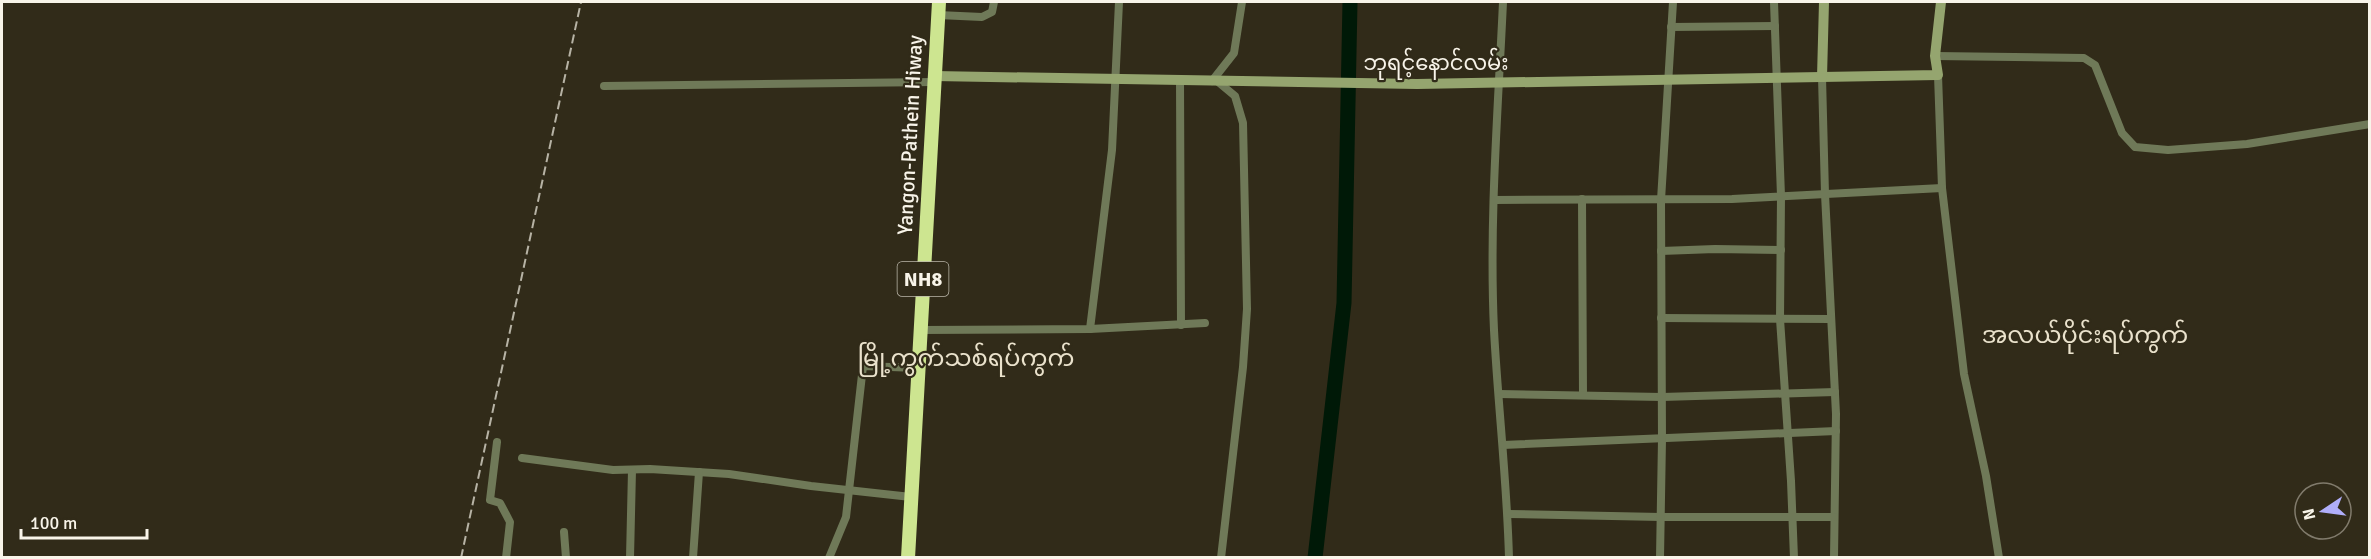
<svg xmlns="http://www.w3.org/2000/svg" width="2371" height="559" viewBox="0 0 2371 559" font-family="Signika,'Noto Sans Myanmar',sans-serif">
<rect width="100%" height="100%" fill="#312b19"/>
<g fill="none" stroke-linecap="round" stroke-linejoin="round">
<path stroke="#001907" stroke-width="15" d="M1315,558L1344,303L1350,2"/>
<g stroke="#6f7958" stroke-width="8">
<path d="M1503,2C1498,111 1489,221 1494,330C1498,406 1507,481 1509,558"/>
<path d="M1774,2L1781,196L1780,319L1791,481L1794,558"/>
<path d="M938,15L982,17L992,12L994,2"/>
<path d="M1671,27L1775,26"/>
<path d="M1935,56L2084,58L2095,65L2122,133L2135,147L2168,150L2247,144L2370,124"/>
<path d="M1938,75L1942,188L1964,374L1986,476L1999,558"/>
<path d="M1822,77L1825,194L1836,414L1834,558"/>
<path d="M1180,80L1181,325"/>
<path d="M1212,81L1234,53L1242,2"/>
<path d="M1217,81L1235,96L1243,123L1247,309L1243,367L1221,558"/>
<path d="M604,86L934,82"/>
<path d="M1582,199L1583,395"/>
<path d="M1494,200L1732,199L1942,188"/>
<path d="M1661,251L1715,249L1781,250"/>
<path d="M1661,318L1831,319"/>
<path d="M1090,329L1112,150L1119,2"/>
<path d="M921,330L1090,329L1205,323"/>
<path d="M1499,394L1662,397L1835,392"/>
<path d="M497,442L490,500L500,503L510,522L506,558"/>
<path d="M1503,445L1836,431"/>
<path d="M522,458L613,470L650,469L729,474L811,486L911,497"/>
<path d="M1508,514L1661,517H1834"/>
<path d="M564,532L566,558"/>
<path d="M630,558L632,470"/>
<path d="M693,558L699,472"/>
<path d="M829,558L846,517L863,366L918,368"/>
<path d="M1660,558L1662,439L1661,200L1673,2"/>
</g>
<g stroke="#95a56f" stroke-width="10">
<path d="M934,76L1417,84L1938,75L1935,56L1941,2"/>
<path d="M1822,77L1824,2"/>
</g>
<path stroke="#cde590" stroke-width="14" d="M908,558L939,2"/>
<path stroke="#b7b3a5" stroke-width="2" stroke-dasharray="9 4.5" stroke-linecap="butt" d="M461,558L581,2"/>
</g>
<g text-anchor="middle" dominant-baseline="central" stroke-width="4.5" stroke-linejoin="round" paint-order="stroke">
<rect fill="#312b19" stroke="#bcb8ab" stroke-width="1.5" x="897.5" y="262" width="51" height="34" rx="4.5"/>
<g font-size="20" font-weight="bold" fill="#f8f4e9">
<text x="923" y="279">NH8</text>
</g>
<g font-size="21" fill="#f8f4e9" stroke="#312b19">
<text x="1436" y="63">ဘုရင့်နောင်လမ်း</text>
<text transform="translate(910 135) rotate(-87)">Yangon-Pathein Hiway</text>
</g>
<g font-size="24" fill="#eae2cc" stroke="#312b19">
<text x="2085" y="335">အလယ်ပိုင်းရပ်ကွက်</text>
<text x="966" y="358">မြို့ကွက်သစ်ရပ်ကွက်</text>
</g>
</g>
<rect width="2371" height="559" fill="none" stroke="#f8f4e9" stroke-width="6"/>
<g transform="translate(2323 511) rotate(257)"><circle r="28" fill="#312b19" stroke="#817b6c" stroke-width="1.5"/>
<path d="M0-4.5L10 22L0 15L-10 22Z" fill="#b0aefa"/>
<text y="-9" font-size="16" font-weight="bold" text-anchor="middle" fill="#f8f4e9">N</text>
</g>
<path d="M21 529v9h126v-9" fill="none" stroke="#f8f4e9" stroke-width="3"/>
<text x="30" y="529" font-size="18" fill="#f8f4e9" stroke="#312b19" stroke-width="4.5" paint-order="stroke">100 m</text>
</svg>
